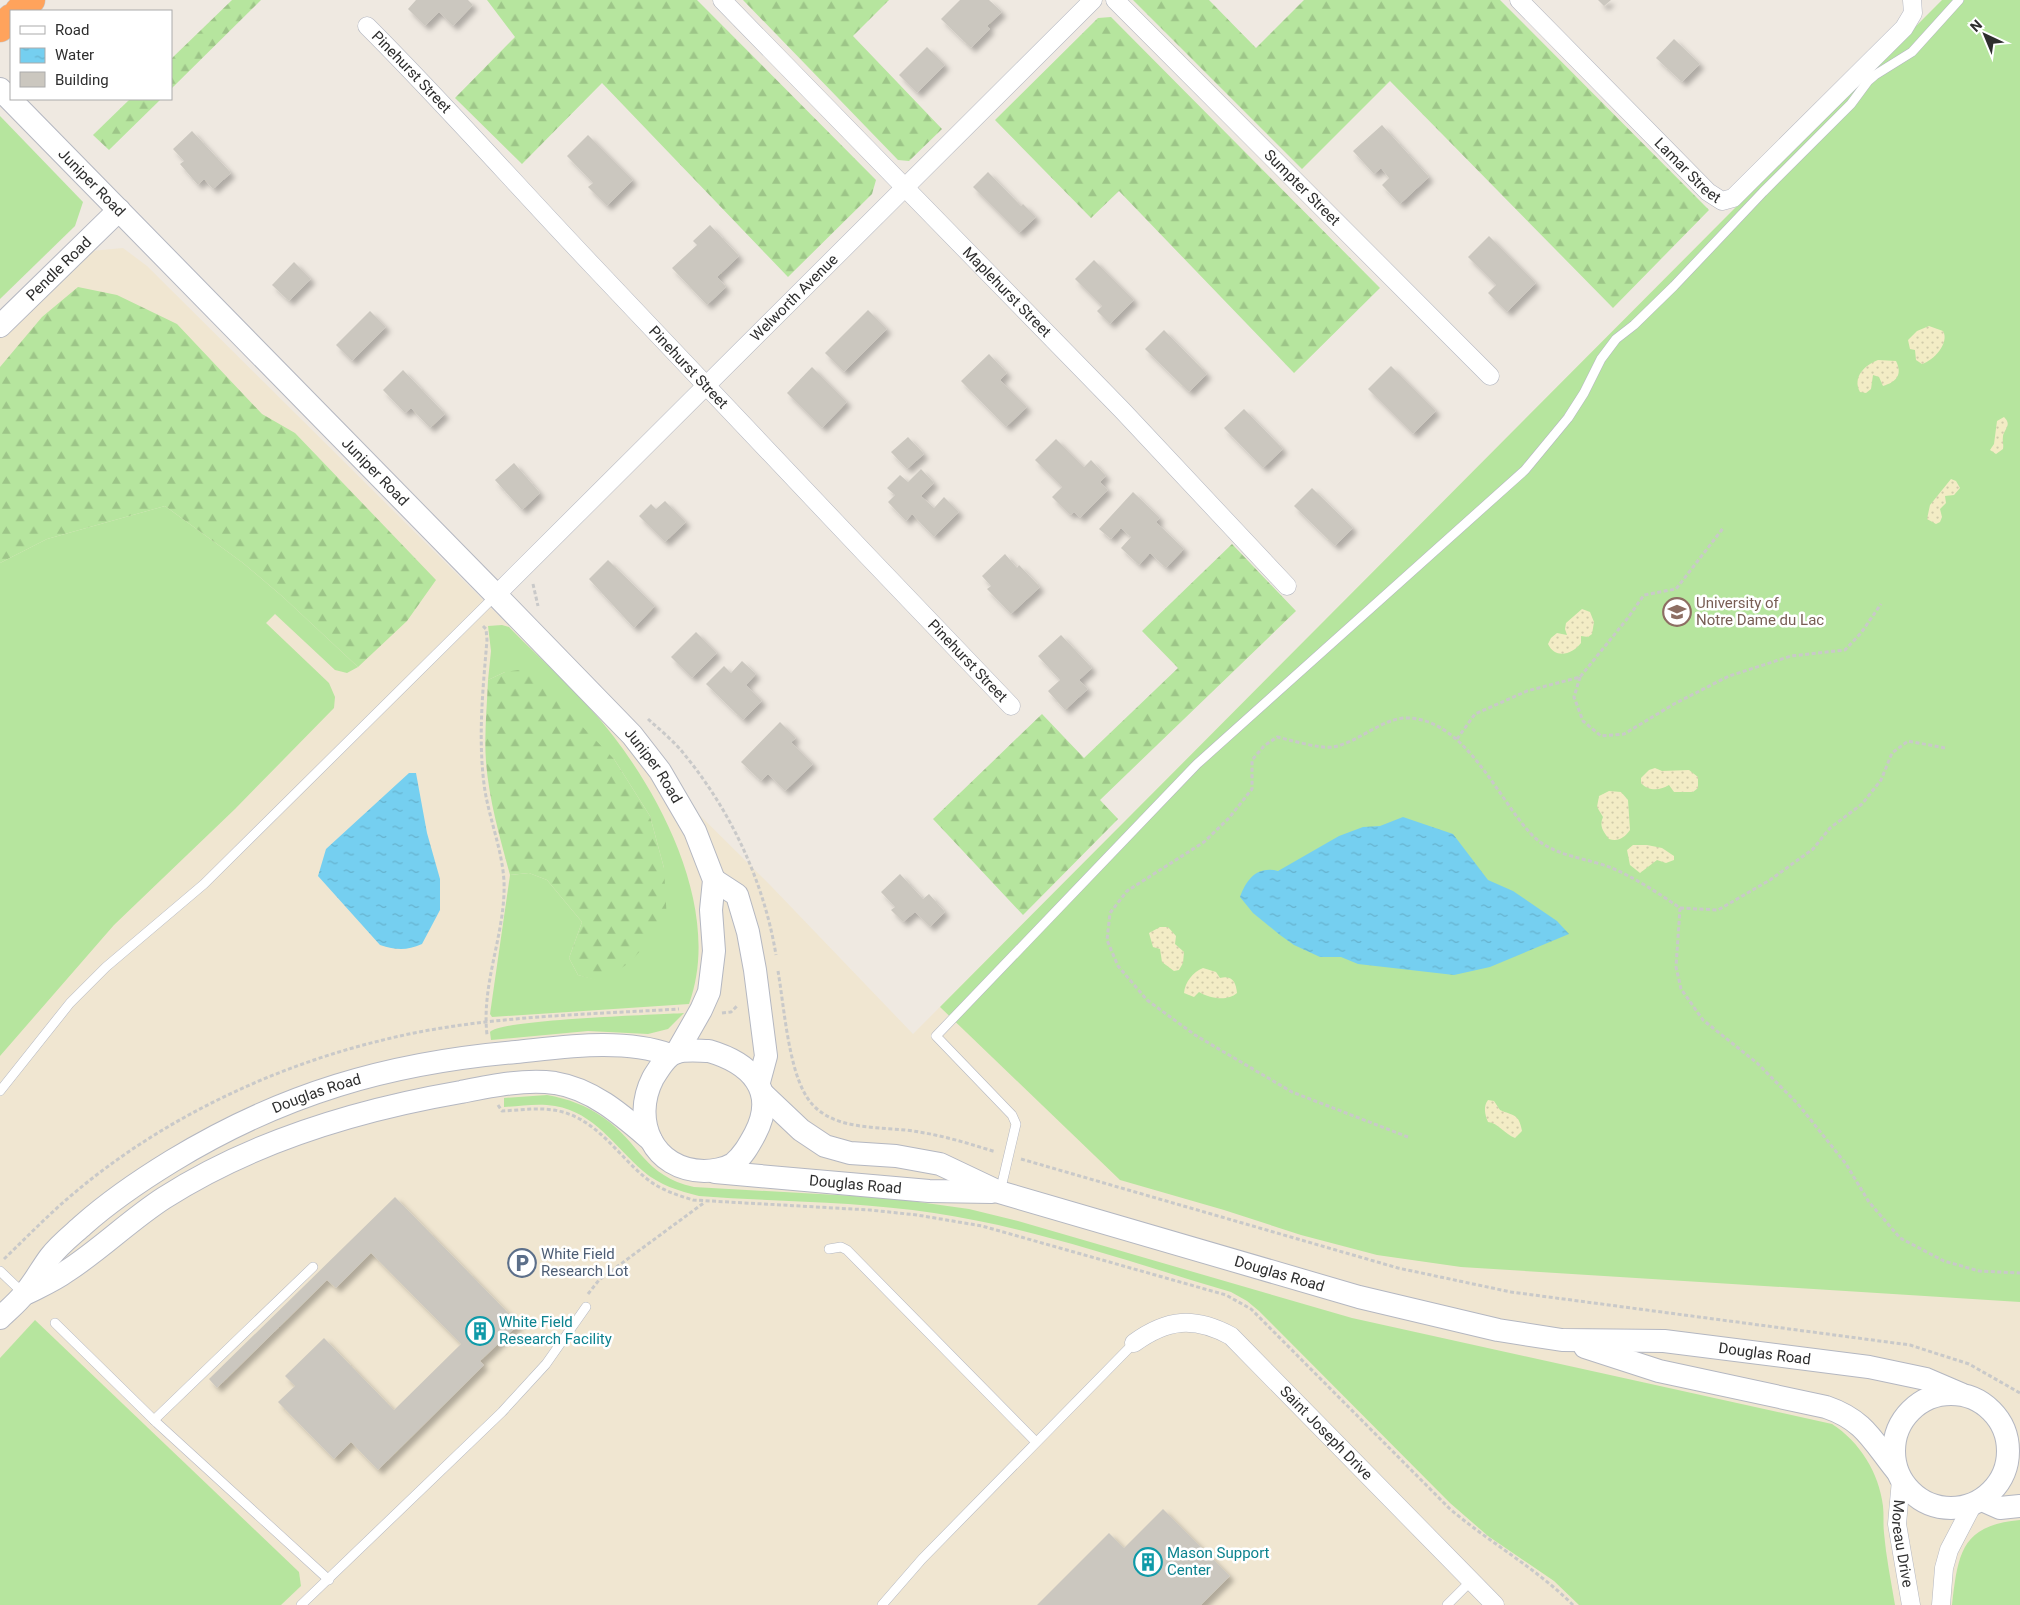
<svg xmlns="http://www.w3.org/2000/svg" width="2020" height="1605" viewBox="0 0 2020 1605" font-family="Roboto,sans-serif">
<defs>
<pattern id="forest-firs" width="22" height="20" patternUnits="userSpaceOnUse" patternTransform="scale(1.25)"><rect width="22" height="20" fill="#b6e59e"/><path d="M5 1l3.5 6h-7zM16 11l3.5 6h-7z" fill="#9dc588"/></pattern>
<pattern id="sand-dots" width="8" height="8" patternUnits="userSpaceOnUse" patternTransform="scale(1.25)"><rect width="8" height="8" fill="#f3ecc5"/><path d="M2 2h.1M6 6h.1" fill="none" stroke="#d1cbaa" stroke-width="1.8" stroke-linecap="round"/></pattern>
<pattern id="water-ripples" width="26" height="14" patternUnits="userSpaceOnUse" patternTransform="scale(1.25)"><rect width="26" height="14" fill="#75cff0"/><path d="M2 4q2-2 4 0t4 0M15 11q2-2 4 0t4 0" fill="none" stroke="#66b2ce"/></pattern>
<filter id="shadow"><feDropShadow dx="4.5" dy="4.5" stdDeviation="2.5" flood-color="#0004"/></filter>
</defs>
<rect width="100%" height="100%" fill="#efe9e1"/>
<path fill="#f0e6d1" d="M1942,0H2020V1605H0V338L91,251L123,248L147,266L770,885L913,1034Z"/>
<g fill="#b6e59e">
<path d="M1942,0H2020V1302L1461,1267L1377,1255L1301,1235L1224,1210L1120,1180L940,1007Z"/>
<path d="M0,116L83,202L75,226L0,299Z"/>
<path d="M165,506L243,563L283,597L358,667L347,673L335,670L275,614L266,623L329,683L335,697L334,708L235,809L114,925L0,1056V563L47,539Z"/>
<path d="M502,625L509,627C544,663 584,697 614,737C667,806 721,916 689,1004L492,1017L490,1014L510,875L529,873L547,880L582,922L569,958L578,975L602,981L664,868L650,816L614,759L505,672L488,680L491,651L488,626Z"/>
<path d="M684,1013L668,1029L648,1034L588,1031L491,1040L490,1032C502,1019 657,1015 684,1013Z"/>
<path d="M547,1095C568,1099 586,1105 604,1118C640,1143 644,1176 694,1187L890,1198L969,1209L1018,1221L1352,1318L1832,1424C1860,1442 1879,1473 1883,1506C1884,1515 1883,1524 1884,1533C1886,1557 1891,1581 1895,1605H1579L1554,1581L1488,1536L1450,1503L1259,1311L1247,1301L1231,1292C1133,1263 1035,1228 934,1213C856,1201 777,1202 699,1196C679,1191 659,1185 643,1171C614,1146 595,1113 555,1106C538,1103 521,1106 504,1107V1098Z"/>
<path d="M35,1320L299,1572L301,1586L281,1605H0V1358Z"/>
<path d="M2020,1520V1605H1952C1958,1554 1961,1525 2020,1520Z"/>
</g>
<g fill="url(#forest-firs)">
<path d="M232,0H261L171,89V59Z"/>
<path d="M487,0H697L876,180L872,194L788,277L602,83L522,164L455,98L515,37Z"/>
<path d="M743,0H889L853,36L942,129L909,161L898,160Z"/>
<path d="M1133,0H1209L1256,48L1304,0H1500L1709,210L1613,308L1390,81L1302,169Z"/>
<path d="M1111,17L1380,288L1294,373L1119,191L1091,218L995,120L1098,18Z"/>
<path d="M130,99H161L109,150L93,135Z"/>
<path d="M78,287L117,295L177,324L262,414L295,433L436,580L407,621L358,667L283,597L243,563L165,506L47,539L0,563V367L42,317Z"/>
<path d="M1232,544L1296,611L1100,800L1118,819L1023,915L933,819L1042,714L1084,758L1178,668L1142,631Z"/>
<path d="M526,669L614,759L650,816L664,868L667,922L630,962L602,982L578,975L569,958L582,922L547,880L529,873L510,875C500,838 489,800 486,762C484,735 487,707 488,680L505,672Z"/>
</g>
<g fill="url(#sand-dots)">
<path d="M1929,326L1943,331C1950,343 1933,361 1922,364L1916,360L1915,350L1910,349L1908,340L1917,331Z"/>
<path d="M1878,360L1896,361C1903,375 1896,382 1883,386L1879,377L1873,375L1871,389L1866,393L1860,392C1852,377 1865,365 1878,360Z"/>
<path d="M2004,417C2012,425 2005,428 2003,436C2002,441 2004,445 2003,449L1996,454L1990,450L1994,444L1997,421Z"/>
<path d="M1951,479L1956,481L1960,488L1954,495L1945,496L1946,503L1940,509L1942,517L1940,522L1936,524L1927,519L1930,505Z"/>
<path d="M1582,609L1590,612L1594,622L1592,634L1588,637L1581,636V643C1572,655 1555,659 1548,644L1551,638L1557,633L1567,635L1565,629L1566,623Z"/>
<path d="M1655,768L1662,771L1689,770L1698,777V788L1693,792H1674L1669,785C1661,790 1649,792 1641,783V778L1649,770Z"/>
<path d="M1609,791L1621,792L1628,800L1630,830C1624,838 1618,842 1609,839C1603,831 1599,826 1603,817L1597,807L1599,796Z"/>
<path d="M1647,845L1662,848L1674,856V860L1666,863L1657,860L1640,873L1630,865L1627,850L1633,845Z"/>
<path d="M1160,927H1168L1176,936L1175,944L1184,952L1183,963L1179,970L1174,971L1162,962L1160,949L1153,947L1149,933Z"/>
<path d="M1203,968L1216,972L1220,978C1233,975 1236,983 1237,993C1227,1002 1209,998 1199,992L1194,997L1184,993C1185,982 1193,972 1203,968Z"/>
<path d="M1488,1100L1494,1101L1500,1110C1513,1116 1519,1113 1522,1131L1515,1138C1505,1134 1498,1123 1488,1122C1485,1115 1483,1106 1488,1100Z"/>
</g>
<g fill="url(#water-ripples)">
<path d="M409,773H416L427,833L440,879V910L422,944C406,951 396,950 380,945L318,876L326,849Z"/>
<path d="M1403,817L1453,834L1488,880L1513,891L1557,921L1569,934L1490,967L1454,975L1358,964L1341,957H1320L1294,945L1280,935L1253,913L1240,897C1247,878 1258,866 1278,871L1339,836L1363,827L1380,826Z"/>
</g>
<g fill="#cbc7bf" filter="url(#shadow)">
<path d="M416,0H468L473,5L453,26L439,12L425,26L408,9Z"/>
<path d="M960,0H989L1002,12L987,26L990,29L971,48L941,19Z"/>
<path d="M1598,0H1611L1604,6Z"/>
<path d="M1674,39L1700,64L1682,82L1656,58Z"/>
<path d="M927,47L945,65L917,93L899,75Z"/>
<path d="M1382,125L1429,177L1400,204L1382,185L1389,178L1381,168L1374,174L1353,151Z"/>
<path d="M192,131L231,173L213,189L204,179L198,185L180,164L184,161L173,149Z"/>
<path d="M588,135L633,180L607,206L588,187L593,183L567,156Z"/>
<path d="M988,172L1021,206L1023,204L1036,217L1019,233L973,187Z"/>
<path d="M710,225L739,256L717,277L726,287L707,305L672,268L697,245L693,241Z"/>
<path d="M1489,236L1536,283L1507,312L1488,293L1496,285L1468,257Z"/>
<path d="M1094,260L1134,300L1110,324L1097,311L1102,306L1075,279Z"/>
<path d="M294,262L311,279L289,301L272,285Z"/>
<path d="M868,310L887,329L844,372L825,353Z"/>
<path d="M370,311L386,327L352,361L336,345Z"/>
<path d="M1164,330L1207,374L1189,392L1145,349Z"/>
<path d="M989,354L1007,373L1000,380L1027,407L1006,427L961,381Z"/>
<path d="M1391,366L1436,411L1413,434L1368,389Z"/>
<path d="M812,367L847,402L822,428L787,393Z"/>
<path d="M403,370L445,414L430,428L411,408L405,413L383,390Z"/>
<path d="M1244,409L1283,449L1263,468L1224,428Z"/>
<path d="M908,437L924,454L907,469L891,452Z"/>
<path d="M1056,439L1084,467L1091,460L1106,476L1100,482L1108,490L1080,518L1074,512L1070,515L1052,497L1062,487L1035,460Z"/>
<path d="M514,463L540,493L522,510L495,480Z"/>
<path d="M921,469L934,483L921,496L934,508L944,497L959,512L934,537L912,514L906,521L888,502L895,495L887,488L900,475L908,482Z"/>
<path d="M1312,488L1353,528L1335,546L1294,506Z"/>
<path d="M1133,492L1160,518L1156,522L1184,549L1166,568L1150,553L1139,565L1121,548L1131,537L1121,528L1111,539L1099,529Z"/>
<path d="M665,501L686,522L665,542L639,516L651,504L656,509Z"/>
<path d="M1005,554L1017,568L1019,565L1040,587L1011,614L987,589L991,586L982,576Z"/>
<path d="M608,560L655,606L634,628L589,579Z"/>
<path d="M696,632L717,653L692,678L671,657Z"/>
<path d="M1061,635L1092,668L1079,680L1088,689L1065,710L1048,691L1060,680L1038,656Z"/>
<path d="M742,661L756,674L746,685L762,701L743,720L706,684L724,666L731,673Z"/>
<path d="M780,722L796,738L791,742L813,764L785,791L768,774L761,781L741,762Z"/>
<path d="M900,874L923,899L929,894L945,912L930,927L915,912L903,922L891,910L895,907L881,892Z"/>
<path d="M395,1197L519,1324L480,1361L484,1365L378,1470L351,1442L334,1459L278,1402L295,1386L285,1376L324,1338L394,1410L461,1344L371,1253L336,1288L327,1280L217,1388L209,1379Z"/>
<path d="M1163,1509L1230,1576L1201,1605H1037L1109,1533L1124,1548Z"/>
</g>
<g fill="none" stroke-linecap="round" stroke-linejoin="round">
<defs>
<g id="service">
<path d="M0,1091L70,1003L106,967L204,884L496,595"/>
<path d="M1000,1192L1016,1124L1012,1115L936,1036L1197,764L1525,470L1568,418L1584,393L1601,359L1616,339L1634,325L1674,286L1763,192L1851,104L1868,81L1875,75L1912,52L1959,0"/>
<path d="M829,1249L841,1247L847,1250L1036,1442"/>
<path d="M0,1271L23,1293"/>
<path d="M55,1323L157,1423L329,1580"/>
<path d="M154,1420L313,1267"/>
<path d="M301,1605L502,1412L546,1364L586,1307"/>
<path d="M882,1605L922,1559L1134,1343"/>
<path d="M1447,1605L1471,1581"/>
</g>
<g id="minor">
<path id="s1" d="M722,0L1122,410L1287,586"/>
<path id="s2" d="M1115,0L1490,376"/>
<path id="s3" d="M1519,0L1708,192L1722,201L1733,198L1904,28L1913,13L1912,0"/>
<path id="s4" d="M367,26C445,104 517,186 593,266C731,413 871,560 1011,706"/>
<path id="s5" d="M496,595L1093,0"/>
<path id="s6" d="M1134,1343C1167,1319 1194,1316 1231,1336L1495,1605"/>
<path id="s7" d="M1901,1480L1897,1524L1911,1605"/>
<path d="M1941,1605L1944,1568L1949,1550L1973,1504"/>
</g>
<g id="tertiary">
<path id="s8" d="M0,89L496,595L632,735L660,771L695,831L714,880L711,910L714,951L709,992L701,1010L677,1052"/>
<path id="s9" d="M0,326L119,210"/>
<path d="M714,880L737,895L748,932L755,970L766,1056L759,1082"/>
<path d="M709,1051C750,1063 778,1090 755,1134C749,1145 743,1156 733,1164C725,1169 712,1171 704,1171C653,1170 631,1121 653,1078C658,1070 666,1056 675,1053C684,1049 699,1051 709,1051Z"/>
<path id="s10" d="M764,1095L801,1130L825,1146L850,1153L896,1156L940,1164L999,1192L1359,1297L1498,1330L1562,1340L1664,1341L1869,1367L1926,1379L1961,1394"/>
<path id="s11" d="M715,1172L929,1191L992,1192"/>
<path d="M27,1293C41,1286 55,1280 67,1271C101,1249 130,1220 164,1198C253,1141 357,1110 461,1092C491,1086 524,1079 555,1083C593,1089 623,1116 651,1140"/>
<path id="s12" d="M0,1318C8,1310 17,1303 24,1294C34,1283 41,1269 50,1257C59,1245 72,1235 83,1225C110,1201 141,1180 172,1161C282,1094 388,1063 516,1052C565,1047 623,1038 670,1055"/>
<path d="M1585,1347L1659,1371L1826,1407C1864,1420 1872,1440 1896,1470"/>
<circle cx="1951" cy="1451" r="57"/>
<path d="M1982,1500L2000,1508L2020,1506"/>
</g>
<g id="motorway">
<path d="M19,11L31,0"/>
<path d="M0,28L11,18"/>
</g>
</defs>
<use href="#service" stroke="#b4b7c1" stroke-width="10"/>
<use href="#minor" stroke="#b4b7c1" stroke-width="19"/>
<use href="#tertiary" stroke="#b4b7c1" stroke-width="24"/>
<use href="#motorway" stroke="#c9c9c9" stroke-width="29"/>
<g stroke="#c9c9c9" stroke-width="3" stroke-dasharray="4 2.5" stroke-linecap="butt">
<path d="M533,584L538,606"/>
<path d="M483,626L486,629L487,640C483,688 478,736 484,784C488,816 502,848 504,881C506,933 481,982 487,1035"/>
<path d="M1580,677L1574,697L1583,721L1601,736L1624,734L1674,704L1729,676L1791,656L1845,650L1861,633L1881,604"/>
<path d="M648,719C660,730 674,741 684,754C731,811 764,882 776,955"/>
<path d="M1457,739L1475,714L1527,691L1580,677L1627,619L1644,595L1676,589L1724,527"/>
<path d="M1680,908L1718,910L1770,880L1813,849L1830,828L1862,804L1881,780L1892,753L1908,741L1945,748"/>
<path d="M778,971C784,1006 788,1064 805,1094C827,1134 882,1125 919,1132C945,1136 970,1144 996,1152"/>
<path d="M722,1013L731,1012L738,1005"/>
<path d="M498,1105L502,1111C521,1110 541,1107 559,1111C598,1120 618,1156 647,1179C661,1190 677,1195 693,1200L870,1210L917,1215L982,1226L1226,1295L1251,1309L1264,1322L1450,1509C1490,1543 1536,1568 1573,1605"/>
<path d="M1408,1137L1292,1092L1195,1035L1147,1000L1118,966L1107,940L1110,913L1127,891L1204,842L1229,818L1252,789V760L1264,746L1277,737C1291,740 1319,749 1333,747C1357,743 1383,718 1406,718C1465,718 1497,798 1532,835C1552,856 1587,858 1612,868C1635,878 1660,894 1680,908L1676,967L1681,989L1703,1020L1757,1063L1798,1104L1846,1164L1869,1202L1900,1238L1944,1261L1979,1271L2020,1273"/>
<path d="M1021,1159L1398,1268L1511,1292L1910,1345L1969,1364L2020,1393"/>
<path d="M4,1259C27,1237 49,1214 73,1194C159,1121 269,1068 379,1041C476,1016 579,1015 679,1009"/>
<path d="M588,1294L599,1280L705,1202"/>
</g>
<use href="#service" stroke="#fff" stroke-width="9"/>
<use href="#minor" stroke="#fff" stroke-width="18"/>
<use href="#tertiary" stroke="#fff" stroke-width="22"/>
<use href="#motorway" stroke="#ffa35c" stroke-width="28"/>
</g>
<defs>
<symbol id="university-ring" viewBox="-11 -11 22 22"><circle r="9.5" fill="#fff" stroke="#8d6e63" stroke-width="1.5"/><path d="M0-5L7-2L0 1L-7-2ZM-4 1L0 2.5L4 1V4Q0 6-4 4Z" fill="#8d6e63"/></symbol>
<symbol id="parking-ring" viewBox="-11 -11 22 22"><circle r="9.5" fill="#fff" stroke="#5c6f8a" stroke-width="1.5"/><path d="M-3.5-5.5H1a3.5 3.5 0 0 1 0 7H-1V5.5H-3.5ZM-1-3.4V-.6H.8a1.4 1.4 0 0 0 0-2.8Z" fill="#5c6f8a"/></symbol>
<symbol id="building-ring" viewBox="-11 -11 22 22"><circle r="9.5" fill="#fff" stroke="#0f9aa8" stroke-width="1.5"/><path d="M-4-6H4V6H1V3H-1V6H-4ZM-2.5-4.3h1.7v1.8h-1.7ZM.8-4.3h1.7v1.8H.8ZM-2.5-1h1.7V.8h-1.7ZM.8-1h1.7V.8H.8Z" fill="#0f9aa8"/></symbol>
</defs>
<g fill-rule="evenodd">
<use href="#university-ring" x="1661" y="596" width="32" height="32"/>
<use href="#parking-ring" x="506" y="1247" width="32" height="32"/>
<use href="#building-ring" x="464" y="1315" width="32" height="32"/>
<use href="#building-ring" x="1132" y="1546" width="32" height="32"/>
</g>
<g text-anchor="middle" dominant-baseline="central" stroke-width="5" stroke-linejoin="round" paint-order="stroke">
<g font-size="15" fill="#2e2e2e" stroke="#fff">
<text stroke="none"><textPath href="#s4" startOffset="64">Pinehurst Street</textPath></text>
<text stroke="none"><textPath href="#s3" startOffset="240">Lamar Street</textPath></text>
<text stroke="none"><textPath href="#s8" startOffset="131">Juniper Road</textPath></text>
<text stroke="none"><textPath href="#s2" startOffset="265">Sumpter Street</textPath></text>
<text stroke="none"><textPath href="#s9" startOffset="82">Pendle Road</textPath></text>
<text stroke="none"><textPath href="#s1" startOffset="408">Maplehurst Street</textPath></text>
<text stroke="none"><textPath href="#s5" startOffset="421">Welworth Avenue</textPath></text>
<text stroke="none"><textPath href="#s4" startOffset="469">Pinehurst Street</textPath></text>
<text stroke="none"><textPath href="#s8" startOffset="536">Juniper Road</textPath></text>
<text stroke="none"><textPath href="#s4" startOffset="874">Pinehurst Street</textPath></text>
<text stroke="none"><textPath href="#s8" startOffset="941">Juniper Road</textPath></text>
<text stroke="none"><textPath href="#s12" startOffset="395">Douglas Road</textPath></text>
<text stroke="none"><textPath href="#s11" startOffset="141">Douglas Road</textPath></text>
<text stroke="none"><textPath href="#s10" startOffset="554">Douglas Road</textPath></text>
<text stroke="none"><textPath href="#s10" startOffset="1048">Douglas Road</textPath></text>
<text stroke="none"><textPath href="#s6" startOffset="240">Saint Joseph Drive</textPath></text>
<text stroke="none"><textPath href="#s7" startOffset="64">Moreau Drive</textPath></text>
</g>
<g font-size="15" fill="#785e54" stroke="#fff" text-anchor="start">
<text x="1696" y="603">University of<tspan x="1696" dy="17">Notre Dame du Lac</tspan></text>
</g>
<g font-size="15" fill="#4e5e75" stroke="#fff" text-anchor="start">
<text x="541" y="1254">White Field<tspan x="541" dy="17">Research Lot</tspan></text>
</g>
<g font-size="15" fill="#0d838f" stroke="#fff" text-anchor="start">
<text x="499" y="1322">White Field<tspan x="499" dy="17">Research Facility</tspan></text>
<text x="1167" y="1553">Mason Support<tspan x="1167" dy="17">Center</tspan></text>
</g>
</g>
<rect x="10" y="10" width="162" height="90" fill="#ffffff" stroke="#ababab"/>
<rect x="20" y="26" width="25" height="8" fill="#ffffff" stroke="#ababab"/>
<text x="55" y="35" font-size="15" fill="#2e2e2e">Road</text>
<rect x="20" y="48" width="25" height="15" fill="url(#water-ripples)" stroke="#ababab"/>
<text x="55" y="60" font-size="15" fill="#2e2e2e">Water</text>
<rect x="20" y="72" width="25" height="15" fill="#cbc7bf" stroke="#ababab"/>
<text x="55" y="85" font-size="15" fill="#2e2e2e">Building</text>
<g transform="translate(1985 35) rotate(316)" stroke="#ffffff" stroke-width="4" paint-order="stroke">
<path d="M0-4L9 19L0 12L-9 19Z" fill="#2e2e2e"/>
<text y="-8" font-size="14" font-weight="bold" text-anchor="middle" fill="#2e2e2e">N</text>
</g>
</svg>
